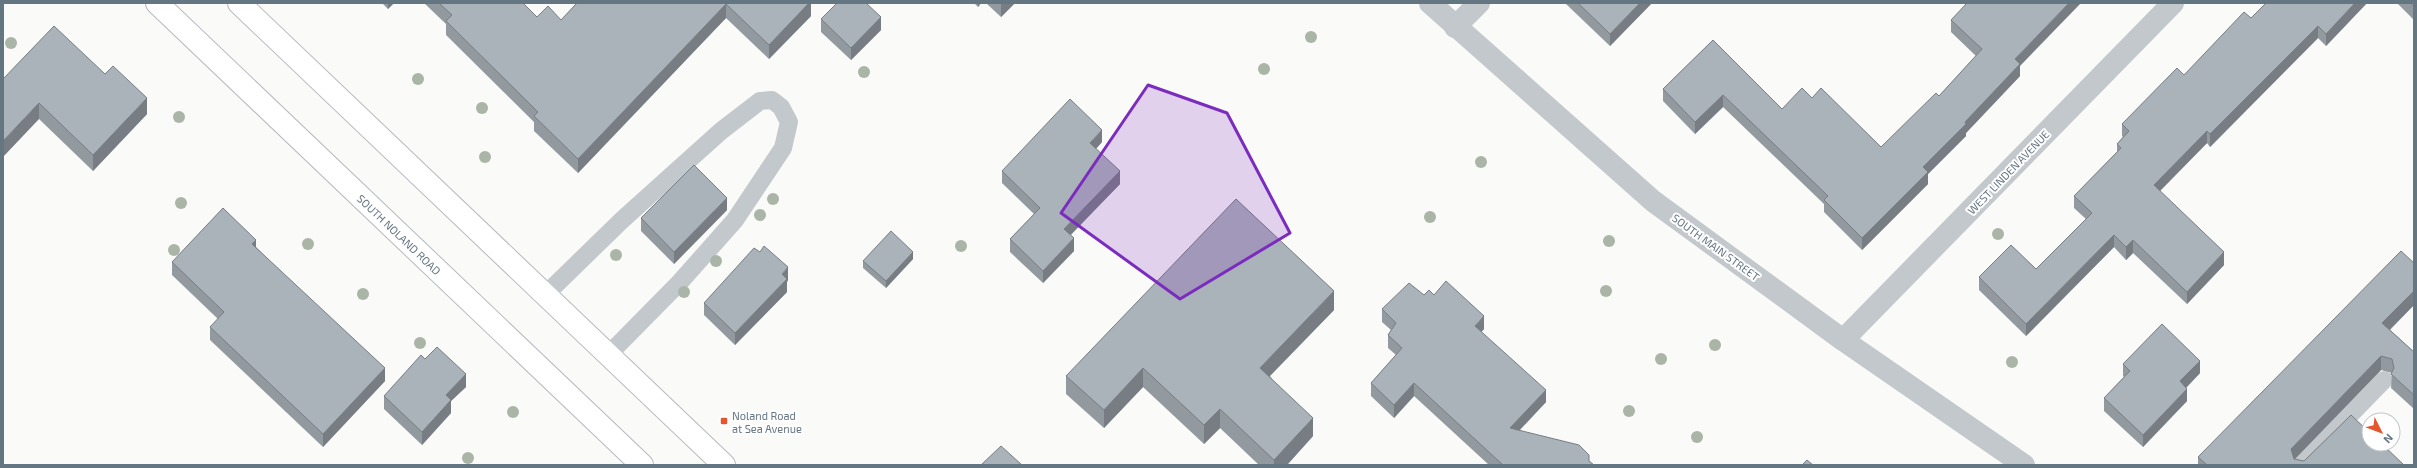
<svg xmlns="http://www.w3.org/2000/svg" width="2417" height="468" viewBox="0 0 2417 468" font-family="'Exo 2',sans-serif">
<rect width="100%" height="100%" fill="#fafaf8"/>
<g fill="none" stroke-linecap="round" stroke-linejoin="round">
<defs>
<g id="primary">
<path id="s1" d="M157,3L642,465"/>
<path d="M239,3L724,465"/>
</g>
</defs>
<use href="#primary" stroke="#b5babe" stroke-width="24"/>
<g stroke="#c3c8cc" stroke-width="18">
<path d="M545,295L622,220L721,131L760,101L772,100L781,107L789,122L783,148L735,220L680,282L608,355"/>
<path d="M2301,465L2384,380"/>
</g>
<g stroke="#c3c8cc" stroke-width="22">
<path d="M1430,3L1653,201L1843,340L2024,465"/>
<path d="M1455,27L1479,3"/>
<path d="M1843,340L2173,3"/>
</g>
<use href="#primary" stroke="#fff" stroke-width="22"/>
</g>
<g fill="#aab4a7">
<circle cx="1311" cy="37" r="6"/>
<circle cx="11" cy="43" r="6"/>
<circle cx="1264" cy="69" r="6"/>
<circle cx="864" cy="72" r="6"/>
<circle cx="418" cy="79" r="6"/>
<circle cx="482" cy="108" r="6"/>
<circle cx="179" cy="117" r="6"/>
<circle cx="485" cy="157" r="6"/>
<circle cx="1481" cy="162" r="6"/>
<circle cx="773" cy="199" r="6"/>
<circle cx="181" cy="203" r="6"/>
<circle cx="760" cy="215" r="6"/>
<circle cx="1430" cy="217" r="6"/>
<circle cx="1998" cy="234" r="6"/>
<circle cx="1609" cy="241" r="6"/>
<circle cx="308" cy="244" r="6"/>
<circle cx="961" cy="246" r="6"/>
<circle cx="174" cy="250" r="6"/>
<circle cx="616" cy="255" r="6"/>
<circle cx="716" cy="261" r="6"/>
<circle cx="1606" cy="291" r="6"/>
<circle cx="684" cy="292" r="6"/>
<circle cx="363" cy="294" r="6"/>
<circle cx="420" cy="343" r="6"/>
<circle cx="1715" cy="345" r="6"/>
<circle cx="1661" cy="359" r="6"/>
<circle cx="2012" cy="362" r="6"/>
<circle cx="1629" cy="411" r="6"/>
<circle cx="513" cy="412" r="6"/>
<circle cx="1697" cy="437" r="6"/>
<circle cx="468" cy="458" r="6"/>
</g>
<g fill="#929a9f">
<path d="M382,3H394L388,9Z"/>
<path d="M424,3H523L537,17L561,20L577,3H811V16L769,59L726,18L578,173L534,131V122L446,35V24Z"/>
<path d="M974,3H981L978,7Z"/>
<path d="M986,3H1015L1001,17Z"/>
<path d="M1566,3H1652L1610,46L1566,4Z"/>
<path d="M2367,3L2326,46L2318,38L2210,147L2207,143L2160,191L2224,265L2187,304L2133,253L2126,260L2114,247L2026,336L1979,290V277L2036,269L2086,219L2074,208V196L2117,152V144L2123,137L2122,136V124L2184,75L2251,18Z"/>
<path d="M2397,3H2414V20Z"/>
<path d="M821,19L881,30L851,60L821,32Z"/>
<path d="M1951,20L2020,66V76L1966,133V136L1928,174V184L1862,250L1824,212V204L1723,107L1695,134L1663,101V89L1713,40L1782,109L1812,98L1881,147L1939,96L1976,56L1951,32Z"/>
<path d="M3,79L147,114L93,171L39,119Z"/>
<path d="M1102,142L1096,149L1120,184L1070,235L1074,251L1043,283L1010,252V239L1034,214L1002,183V171Z"/>
<path d="M727,210L674,264L641,231V218Z"/>
<path d="M256,247L385,381L323,447L210,340V327L218,319L172,275V262Z"/>
<path d="M913,259L886,288L863,268V261Z"/>
<path d="M2414,263V305L2390,330L2414,352V409L2391,388L2392,373L2381,370L2295,459L2304,461L2404,465H2198V457Z"/>
<path d="M788,280L787,282V292L735,345L704,315V303Z"/>
<path d="M1424,295H1434L1484,329L1481,332L1546,402L1520,430L1589,461L1594,465H1489L1414,396L1394,418L1371,396V383L1396,355L1388,348V335L1391,330L1382,322V309Z"/>
<path d="M1334,310L1270,376L1313,436L1287,465H1259L1220,428L1204,444L1143,387L1104,428L1066,394V376Z"/>
<path d="M425,359L466,387L451,401V413L422,445L384,409V396Z"/>
<path d="M2123,364L2200,373L2186,388L2187,401L2143,447L2104,411V398L2124,377L2123,376Z"/>
</g>
<g fill="#777d82">
<path d="M388,3H394L388,9Z"/>
<path d="M809,3H811V16L769,59V45Z"/>
<path d="M978,3H981L978,7Z"/>
<path d="M1003,3H1015L1001,17V4Z"/>
<path d="M1640,3H1652L1610,46V34Z"/>
<path d="M2069,3H2081L2020,66V76L1966,133V136L1928,174V184L1862,250V238L1923,167L1965,122L2015,59Z"/>
<path d="M2355,3H2367L2326,46V34Z"/>
<path d="M726,4V18L578,173V159Z"/>
<path d="M881,17V30L851,60V48Z"/>
<path d="M2318,26V38L2210,147V134Z"/>
<path d="M1723,95V107L1695,134V122Z"/>
<path d="M147,98V114L93,171V155Z"/>
<path d="M39,103V119L3,157V141Z"/>
<path d="M1102,130V142L1090,155V143Z"/>
<path d="M2207,131V143L2154,197V185Z"/>
<path d="M1120,171V184L1064,242V229Z"/>
<path d="M727,198V210L674,264V252Z"/>
<path d="M2114,235V247L2026,336V324Z"/>
<path d="M1074,238V251L1043,283V271Z"/>
<path d="M256,240V253L252,244Z"/>
<path d="M2133,240V253L2126,260V247Z"/>
<path d="M913,252V259L886,288V281Z"/>
<path d="M2224,252V265L2187,304V292Z"/>
<path d="M788,267V280L787,282V292L735,345V333Z"/>
<path d="M1334,291V310L1260,386V368Z"/>
<path d="M2414,291V305L2382,337V323Z"/>
<path d="M1484,316V329L1475,339V326Z"/>
<path d="M2381,356V370L2291,463V449Z"/>
<path d="M2200,361V373L2180,394V381Z"/>
<path d="M385,368V381L323,447V434Z"/>
<path d="M1143,368V387L1104,428V410Z"/>
<path d="M466,374V387L451,401V413L422,445V432L446,395Z"/>
<path d="M1414,383V396L1394,418V405Z"/>
<path d="M2187,389V401L2143,447V435Z"/>
<path d="M1546,390V402L1510,440V428Z"/>
<path d="M1220,409V428L1204,444V425Z"/>
<path d="M1313,418V436L1287,465H1274V460Z"/>
</g>
<g fill="#aab3b9" stroke="#777d82">
<path d="M439,3H523L537,17L548,6L561,20L577,3H809L769,45L726,4L578,159L534,116L538,112L446,21L452,15Z"/>
<path d="M837,3H866L881,17L851,48L821,19Z"/>
<path d="M1578,3H1640L1610,34Z"/>
<path d="M1967,3H2069L2015,59L2020,64L1965,122L1966,124L1923,167L1928,172L1862,238L1824,200L1828,196L1723,95L1695,122L1663,89L1713,40L1782,109L1802,88L1812,98L1821,88L1881,147L1936,93L1939,96L1982,49L1951,20Z"/>
<path d="M2266,3H2355L2326,34L2318,26L2210,134L2207,131L2154,185L2224,252L2187,292L2133,240L2126,247L2114,235L2026,324L1979,277L2011,245L2036,269L2092,213L2074,196L2121,148L2117,144L2129,131L2122,124L2177,68L2184,75L2244,12L2251,18Z"/>
<path d="M2410,3H2414V7Z"/>
<path d="M54,26L105,74L113,66L147,98L93,155L39,103L3,141V79Z"/>
<path d="M1070,99L1102,130L1090,143L1120,171L1064,229L1074,238L1043,271L1010,239L1040,208L1002,171Z"/>
<path d="M694,165L727,198L674,252L641,218Z"/>
<path d="M1236,199L1334,291L1260,368L1313,418L1274,460L1220,409L1204,425L1143,368L1104,410L1066,376Z"/>
<path d="M223,208L256,240L252,244L385,368L323,434L210,327L224,312L172,262Z"/>
<path d="M891,231L913,252L886,281L863,261Z"/>
<path d="M764,246L788,267L782,274L787,279L735,333L704,303L754,248L760,252Z"/>
<path d="M2401,251L2414,263V291L2382,323L2414,352V395L2391,374L2394,368L2392,359L2381,356L2291,449L2294,459L2304,461L2351,415L2369,432V444H2382L2404,465H2207L2198,457Z"/>
<path d="M1446,281L1484,316L1475,326L1546,390L1510,428L1579,445L1589,455V461L1594,465H1503L1414,383L1394,405L1371,383L1402,348L1388,335L1396,323L1382,309L1409,283L1424,295L1429,290L1434,295Z"/>
<path d="M2162,324L2200,361L2180,381L2187,389L2143,435L2104,398L2130,371L2123,364Z"/>
<path d="M437,347L466,374L446,395L451,400L422,432L384,396L421,355L425,359Z"/>
<path d="M1001,446L1022,465H981Z"/>
<path d="M1807,460L1813,465H1802Z"/>
</g>
<path fill="#7b2cbf" fill-opacity="0.2" stroke="#7b2cbf" stroke-width="3" stroke-linejoin="round" d="M1148,85L1227,113L1290,233L1180,299L1061,213Z"/>
<rect fill="#e4572e" stroke="#fff" stroke-width="1.5" x="720" y="417" width="8" height="8" rx="2"/>
<g text-anchor="middle" dominant-baseline="central" stroke-width="4" stroke-linejoin="round" paint-order="stroke">
<g font-size="11" fill="#657683" stroke="#fff">
<text transform="translate(2008 172) rotate(-46)">WEST LINDEN AVENUE</text>
<text stroke="none"><textPath href="#s1" startOffset="335">SOUTH NOLAND ROAD</textPath></text>
<text transform="translate(1716 247) rotate(36)">SOUTH MAIN STREET</text>
</g>
<g font-size="11" fill="#657683" stroke="#fff" text-anchor="start">
<text x="732" y="415">Noland Road<tspan x="732" dy="13">at Sea Avenue</tspan></text>
</g>
</g>
<rect width="2417" height="468" fill="none" stroke="#657683" stroke-width="8"/>
<g transform="translate(2381 432) rotate(132)"><circle r="19" fill="#ffffff" stroke="#c1c8cd"/>
<path d="M0-3L7 15L0 10L-7 15Z" fill="#e4572e"/>
<text y="-6" font-size="11" font-weight="bold" text-anchor="middle" fill="#657683">N</text>
</g>
</svg>
